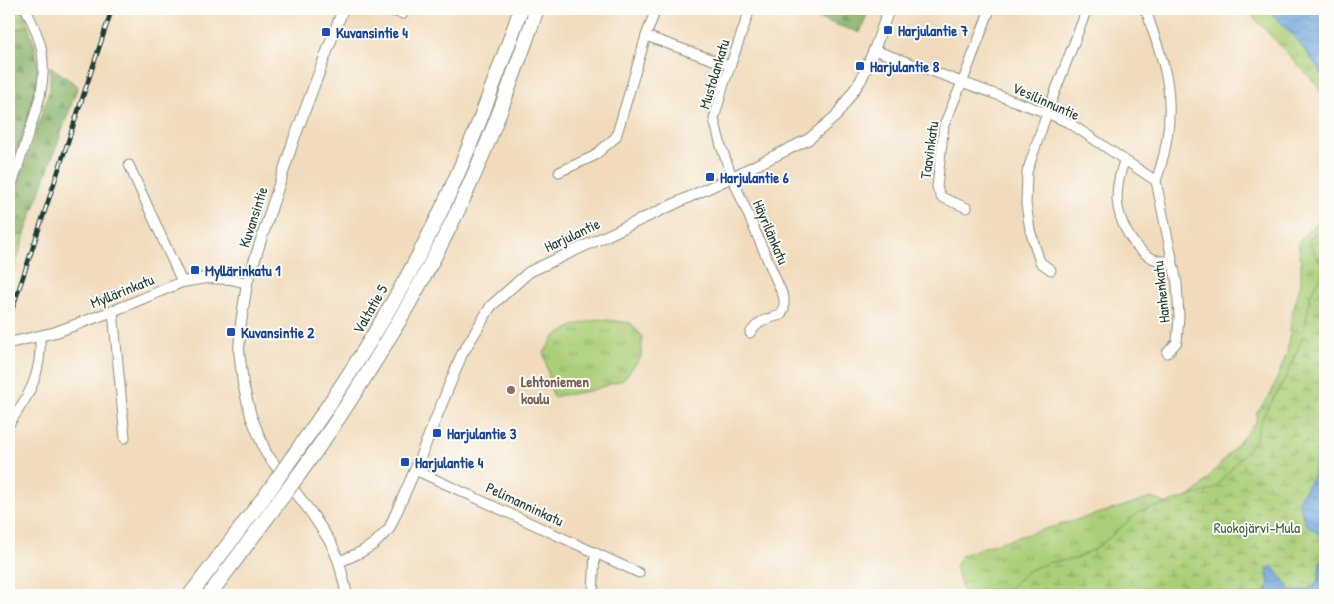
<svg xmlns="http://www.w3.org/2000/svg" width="1334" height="604" viewBox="0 0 1334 604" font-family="'Patrick Hand',sans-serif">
<defs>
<pattern id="grass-tufts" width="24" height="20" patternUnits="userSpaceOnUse" patternTransform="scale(1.25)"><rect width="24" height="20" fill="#abcf78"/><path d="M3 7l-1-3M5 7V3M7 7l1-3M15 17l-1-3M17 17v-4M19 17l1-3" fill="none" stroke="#8ba963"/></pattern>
<pattern id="forest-firs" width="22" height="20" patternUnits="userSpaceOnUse" patternTransform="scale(1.25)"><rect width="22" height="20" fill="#88b268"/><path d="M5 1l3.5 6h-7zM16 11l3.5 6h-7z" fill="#6f9256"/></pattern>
<pattern id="wetland-marsh" width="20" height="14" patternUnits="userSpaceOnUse" patternTransform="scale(1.25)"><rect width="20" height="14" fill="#abcf78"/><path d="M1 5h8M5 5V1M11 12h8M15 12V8" fill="none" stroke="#8ba963"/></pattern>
<pattern id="water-waves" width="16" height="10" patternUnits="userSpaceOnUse" patternTransform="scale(1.25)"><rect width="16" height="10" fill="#6ea4dc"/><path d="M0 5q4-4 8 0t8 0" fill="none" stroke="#5a87b3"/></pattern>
</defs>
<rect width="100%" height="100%" fill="#fdfcf7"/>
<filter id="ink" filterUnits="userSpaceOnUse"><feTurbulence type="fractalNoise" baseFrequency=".02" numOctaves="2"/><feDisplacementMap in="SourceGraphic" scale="10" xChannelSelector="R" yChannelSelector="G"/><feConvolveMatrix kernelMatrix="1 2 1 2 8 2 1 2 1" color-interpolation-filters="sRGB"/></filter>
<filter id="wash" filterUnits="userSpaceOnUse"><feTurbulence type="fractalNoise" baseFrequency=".0096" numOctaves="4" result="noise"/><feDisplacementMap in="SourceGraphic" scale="20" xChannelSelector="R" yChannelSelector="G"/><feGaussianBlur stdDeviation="1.12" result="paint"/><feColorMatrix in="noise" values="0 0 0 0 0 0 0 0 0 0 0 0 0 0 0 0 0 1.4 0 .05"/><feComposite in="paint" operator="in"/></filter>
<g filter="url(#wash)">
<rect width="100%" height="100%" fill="#f1dbbc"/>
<g fill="url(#grass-tufts)" stroke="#658656">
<path d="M9,9H22L28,25L13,31L9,30Z"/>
<path d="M1246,9H1325V100L1317,85Z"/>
<path d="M1321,219H1325V595H964L955,566L962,555L987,546L1152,498L1176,507L1200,488L1256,422L1257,412L1271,394L1287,353L1292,315L1301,283V260L1298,243L1307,232Z"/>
<path d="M25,234L9,287V238Z"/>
<path d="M599,319L631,323L642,337L641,357L623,380L589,391L553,397L544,353L554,337L575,325Z"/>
</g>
<g fill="url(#forest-firs)" stroke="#54784e">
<path d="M791,9H869L860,33Z"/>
<path d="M28,25L35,45L38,66L37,87L12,171L9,176V52L13,31Z"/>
<path d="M50,66L78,86L25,234L9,238V213L50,89Z"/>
</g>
<g fill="url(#wetland-marsh)" stroke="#658656">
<path d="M1323,229H1325V269L1314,253L1309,238Z"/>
<path d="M1325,269V442L1317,454L1314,475L1298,500L1305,523L1325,539V556L1320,561L1319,582L1308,589L1292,592L1267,569L1269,586L1263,595H1006L1016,581L1029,570L1051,562L1075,559L1097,548L1139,512L1214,489L1254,442L1263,416L1286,377L1303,336L1311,294Z"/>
</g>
<g fill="url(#water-waves)" stroke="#467088">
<path d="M1268,9H1325V79L1318,68L1297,40Z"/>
<path d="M1325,442V539L1305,523L1298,500L1314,475L1317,454Z"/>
<path d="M1325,556V595H1263L1269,585L1267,569L1273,566L1292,592L1308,589L1319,581L1320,561Z"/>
</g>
</g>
<g filter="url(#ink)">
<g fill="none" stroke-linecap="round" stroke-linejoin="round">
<defs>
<g id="minor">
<path d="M385,9L403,14L405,9"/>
<path d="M1144,9L1148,16C1153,33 1160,50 1164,67C1174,104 1169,145 1156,181"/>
<path d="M646,36L730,66"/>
<path d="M874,50L1047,113L1071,124L1156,181L1177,283L1179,317L1177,342L1167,353"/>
<path d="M1124,161C1120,173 1117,185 1117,198C1118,222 1135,256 1161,261C1164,261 1169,261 1172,261"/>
<path d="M129,165L182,282"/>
<path d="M559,172L594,156L616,137L646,36L656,9"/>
<path d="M9,194C15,175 22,155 28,135C37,109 47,81 42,52C40,37 32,23 26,9"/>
<path d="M967,208L941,197L937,187L944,125L966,73L990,9"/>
<path d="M1051,270L1040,262L1030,230L1026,204L1027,172L1047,113L1087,9"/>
<path d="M113,311L125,438"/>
<path d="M750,333C760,320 765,319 781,315L784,309V298L732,177L721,146L714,119L723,87L750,9"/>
<path d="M9,424C30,394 42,374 40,336"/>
<path d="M415,470L639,573"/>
<path d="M593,595L595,552"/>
</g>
<g id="tertiary">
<path d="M343,9L294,139L247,283L241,323L239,350L243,384L251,416L266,453L312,514L331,543L339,562L347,595"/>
<path d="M9,343L56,332L113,311L182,282L206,278L231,279L247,283"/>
<path d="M339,562L361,552L374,544L389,529L415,470L462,354L491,306L529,272L732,177L809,139L836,116L861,80L874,50L889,9"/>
</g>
<g id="trunk">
<path d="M291,459C340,391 385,321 423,247C463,171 492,89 521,9"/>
<path d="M300,473C360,390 413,303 458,210C489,145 513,77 537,9"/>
<path d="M190,595L268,492"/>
<path d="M209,595L277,504"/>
</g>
</defs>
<use href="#minor" stroke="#888c78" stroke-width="11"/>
<use href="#tertiary" stroke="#888c78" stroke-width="12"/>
<use href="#trunk" stroke="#888c78" stroke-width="16"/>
<use href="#minor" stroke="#fff" stroke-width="9"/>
<use href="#tertiary" stroke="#fff" stroke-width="10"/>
<use href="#trunk" stroke="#fff" stroke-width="14"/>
<defs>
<path id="rail" d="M9,319L112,9"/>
</defs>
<use href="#rail" stroke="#1f3d34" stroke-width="4.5"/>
<use href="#rail" stroke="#fdfcf7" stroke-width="2.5" stroke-dasharray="8" stroke-linecap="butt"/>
<defs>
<g id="trunk-bridge">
<path d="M268,492L291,459"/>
<path d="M277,504L300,473"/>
</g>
</defs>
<use href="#trunk-bridge" stroke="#888c78" stroke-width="16" stroke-linecap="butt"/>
<use href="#trunk-bridge" stroke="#fff" stroke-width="14"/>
</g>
</g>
<g fill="#1a4fb4" stroke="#fdfcf7" stroke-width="2">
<rect x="883" y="25" width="10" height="10" rx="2.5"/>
<rect x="321" y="27" width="10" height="10" rx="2.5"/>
<rect x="855" y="61" width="10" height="10" rx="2.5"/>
<rect x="705" y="172" width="10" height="10" rx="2.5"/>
<rect x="190" y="265" width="10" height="10" rx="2.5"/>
<rect x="226" y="327" width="10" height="10" rx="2.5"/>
<rect x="432" y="428" width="10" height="10" rx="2.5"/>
<rect x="400" y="457" width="10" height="10" rx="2.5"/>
</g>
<circle fill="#8d6e63" stroke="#fdfcf7" stroke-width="2" cx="511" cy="390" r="5"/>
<g text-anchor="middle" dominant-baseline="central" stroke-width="4" stroke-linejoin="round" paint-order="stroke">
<g font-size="15" font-weight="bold" fill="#164399" stroke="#fdfcf7" text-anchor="start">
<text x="898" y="30">Harjulantie 7</text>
<text x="336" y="32">Kuvansintie 4</text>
<text x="870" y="66">Harjulantie 8</text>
<text x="720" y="177">Harjulantie 6</text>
<text x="205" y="270">Myllärinkatu 1</text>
<text x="241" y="332">Kuvansintie 2</text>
<text x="447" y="433">Harjulantie 3</text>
<text x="415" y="462">Harjulantie 4</text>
</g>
<g font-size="15" fill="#1f3d34" stroke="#fdfcf7">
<text transform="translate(714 74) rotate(-73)">Mustolankatu</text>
<text transform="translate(1046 101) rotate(24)">Vesilinnuntie</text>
<text transform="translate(929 150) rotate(-82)">Taavinkatu</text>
<text transform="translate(253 217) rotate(-72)">Kuvansintie</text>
<text transform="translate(771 232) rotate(67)">Häyrilänkatu</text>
<text transform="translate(572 235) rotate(-25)">Harjulantie</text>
<text transform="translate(122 291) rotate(-22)">Myllärinkatu</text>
<text transform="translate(1161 292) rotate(-96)">Hanhenkatu</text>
<text transform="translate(370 309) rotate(-60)">Valtatie 5</text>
<text transform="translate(525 504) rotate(25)">Pelimanninkatu</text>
</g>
<g font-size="15" font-weight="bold" fill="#785e54" stroke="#fdfcf7" text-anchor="start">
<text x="521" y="381">Lehtoniemen<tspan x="521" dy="17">koulu</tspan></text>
</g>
<g font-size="15" fill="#426245" stroke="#fdfcf7">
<text x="1257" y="527">Ruokojärvi-Mula</text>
</g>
</g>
<rect width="1334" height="604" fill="none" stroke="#fdfcf7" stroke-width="30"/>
</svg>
